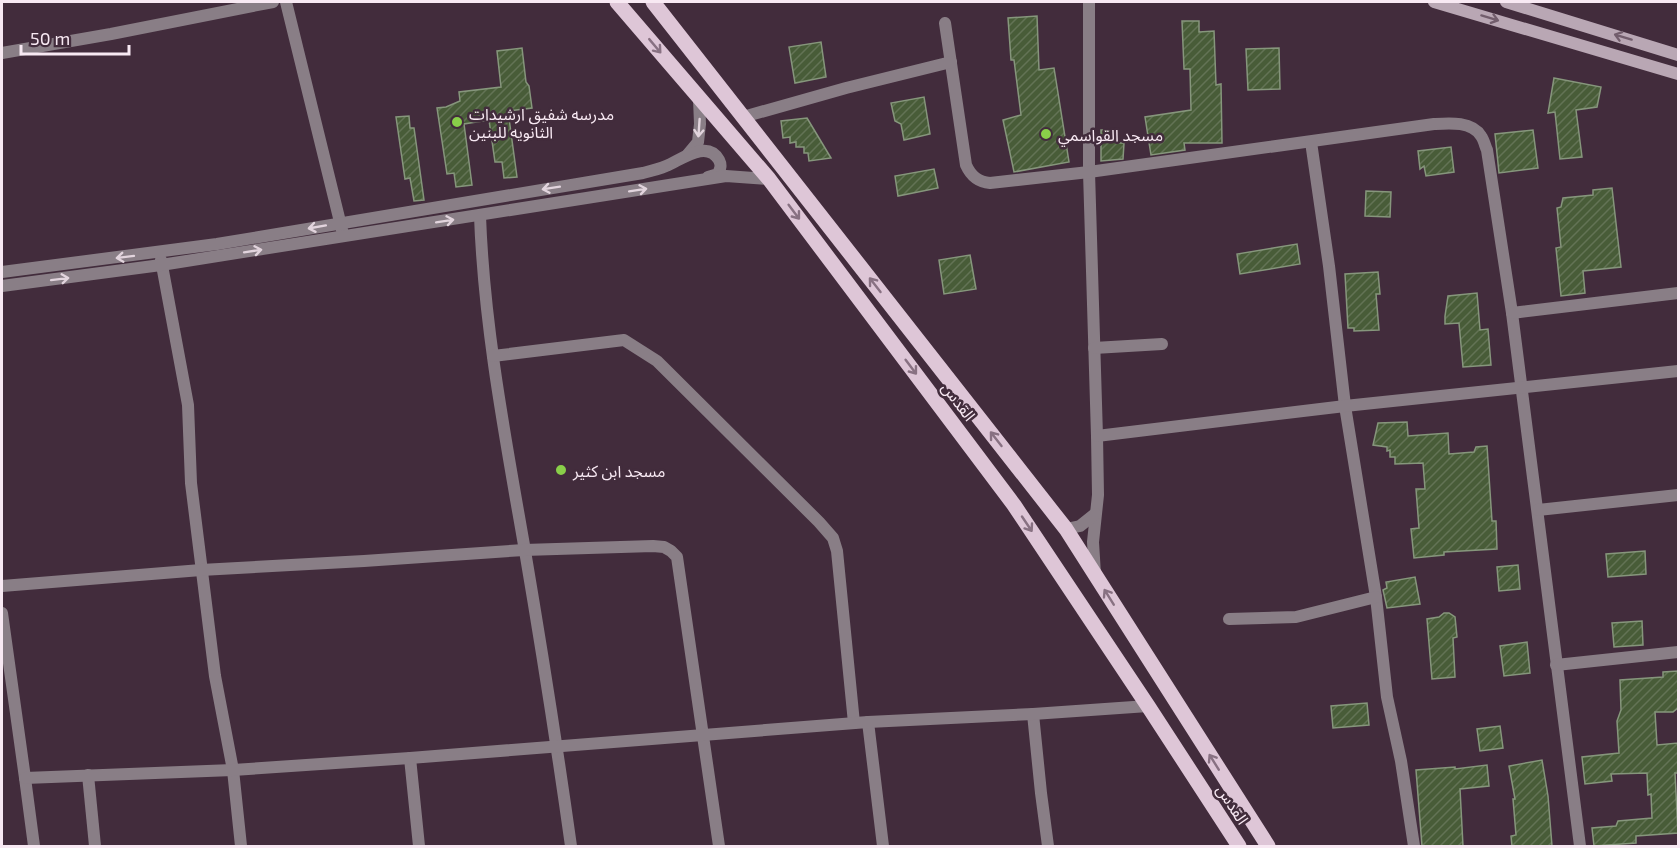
<svg xmlns="http://www.w3.org/2000/svg" width="1680" height="848" viewBox="0 0 1680 848" font-family="'Exo 2','Noto Sans Arabic',sans-serif">
<defs>
<pattern id="building-hatch" width="6" height="6" patternUnits="userSpaceOnUse" patternTransform="scale(1.5)"><rect width="6" height="6" fill="#485c38"/><path d="M-1 1l2-2M0 6l6-6M5 7l2-2" fill="none" stroke="#637355"/></pattern>
</defs>
<rect width="100%" height="100%" fill="#422c3c"/>
<g fill="url(#building-hatch)" stroke="#86967c" stroke-width="1.5">
<path d="M1037,16L1039,70L1054,68L1069,162L1014,172L1003,120L1021,115L1014,60H1011L1008,18Z"/>
<path d="M1182,21H1199V32L1214,31L1216,85L1221,84L1222,143H1184L1185,150L1151,155L1145,117L1191,110L1190,69H1184Z"/>
<path d="M821,42L826,77L795,83L789,47Z"/>
<path d="M522,48L526,82L529,86L532,108L508,111L517,177L504,178L502,162H495L489,120L464,124L472,185L456,187L454,173L447,174L437,108L446,107L460,101L459,92L501,87L497,51Z"/>
<path d="M1279,48L1280,89L1248,90L1246,49Z"/>
<path d="M1554,78L1601,87L1597,107L1576,110L1582,157L1560,159L1555,112L1548,113Z"/>
<path d="M924,97L930,134L904,140L901,124L895,121L891,103Z"/>
<path d="M409,116L410,128H414L424,200L414,201L410,178L405,179L396,117Z"/>
<path d="M807,118L831,158L809,161L808,153H804V147H796V142L790,143V137L783,138L781,121Z"/>
<path d="M1101,130H1118V143H1124L1123,159L1101,161Z"/>
<path d="M1533,130L1538,168L1499,173L1495,134Z"/>
<path d="M1451,147L1454,172L1426,176L1424,166L1420,169L1418,151Z"/>
<path d="M934,169L938,188L898,196L895,176Z"/>
<path d="M1612,188L1621,267L1583,271L1585,293L1561,296L1556,248L1561,247L1557,208L1561,207L1563,198L1593,195V190Z"/>
<path d="M1366,191L1391,192L1390,217L1365,216Z"/>
<path d="M1297,244L1300,264L1240,274L1237,254Z"/>
<path d="M970,255L976,289L944,294L939,260Z"/>
<path d="M1378,272L1380,294H1376L1379,330L1354,331V328H1348L1345,274Z"/>
<path d="M1477,293L1480,330L1488,329L1491,365L1463,367L1459,323L1445,324V316L1448,296Z"/>
<path d="M1407,422L1408,436L1448,433L1449,454L1474,452L1476,447L1487,446L1492,521H1496L1497,549L1444,552V555L1414,558L1411,529L1419,528L1416,489H1425L1423,463L1395,464V457H1390V450L1387,451V447L1373,445L1378,423Z"/>
<path d="M1645,551L1646,574L1608,577L1606,554Z"/>
<path d="M1518,565L1520,589L1499,591L1497,567Z"/>
<path d="M1415,577L1420,604L1387,608L1383,590L1387,588L1386,582Z"/>
<path d="M1444,613H1449L1455,617L1457,637L1453,638L1455,677L1432,679L1427,619L1439,617Z"/>
<path d="M1642,621L1643,645L1614,647L1612,623Z"/>
<path d="M1527,642L1530,673L1504,676L1500,646Z"/>
<path d="M1678,671V708L1673,712H1655L1657,745L1678,743V773H1675L1678,833L1636,836V843L1594,846L1592,828L1616,826L1618,821L1652,818L1651,794L1648,795L1647,773L1611,774L1612,781L1585,784L1582,757L1619,753L1617,721L1621,710L1620,680L1663,677V672Z"/>
<path d="M1367,703L1369,725L1333,728L1331,706Z"/>
<path d="M1500,726L1503,748L1480,751L1477,729Z"/>
<path d="M1542,760L1548,796L1552,846H1512L1511,836L1516,835L1513,799H1515L1509,766Z"/>
<path d="M1487,765L1489,786L1460,789L1463,846H1422L1416,770L1455,767V769Z"/>
</g>
<g fill="none" stroke-linecap="round" stroke-linejoin="round">
<g stroke="#897e86" stroke-width="12">
<path d="M286,2L342,230"/>
<path d="M1089,2V172L1097,436L1098,495L1093,542L1095,574"/>
<path d="M945,23L966,165C971,176 978,182 990,183L1089,172L1434,124C1449,123 1472,121 1481,136C1484,140 1485,146 1487,150L1512,313L1580,846"/>
<path d="M2,53L111,34L273,2"/>
<path d="M743,117L846,88L951,62"/>
<path d="M1311,142L1329,266L1345,406L1376,597L1387,697L1401,761L1414,846"/>
<path d="M688,154L698,142L700,124L699,99"/>
<path d="M480,216C484,326 505,436 524,545C541,645 557,746 571,846"/>
<path d="M161,260L188,405L191,483L215,676L233,770L241,846"/>
<path d="M2,272L217,244L643,173C651,171 659,169 666,166C681,160 707,139 719,160C722,166 720,169 718,174L708,177"/>
<path d="M2,286L161,265L726,176L769,179"/>
<path d="M1512,313L1678,293"/>
<path d="M1094,348L1162,344"/>
<path d="M493,356L624,340L657,361L819,522L833,538L837,551L854,723"/>
<path d="M1097,436L1345,406L1678,371"/>
<path d="M1538,510L1678,495"/>
<path d="M1066,529L1080,526L1095,514"/>
<path d="M2,586L201,570L364,561L524,550L653,546L664,547L671,551L677,557L719,846"/>
<path d="M2,613L25,778L34,846"/>
<path d="M1229,619L1296,617L1376,597"/>
<path d="M1556,665L1678,652"/>
<path d="M1033,714L1041,793L1048,846"/>
<path d="M868,722L883,846"/>
<path d="M410,758L419,846"/>
<path d="M88,775L95,846"/>
<path d="M25,778L233,770L410,758L868,722L1033,714L1148,706"/>
</g>
<g stroke="#b9a7b4" stroke-width="12">
<path d="M1434,2L1678,74"/>
<path d="M1506,2L1678,55"/>
</g>
<g stroke="#dec6d7" stroke-width="15">
<path d="M617,2L769,179L1014,505L1148,706L1239,846"/>
<path d="M653,2L1066,529L1268,846"/>
</g>
</g>
<defs><path id="oneway-shaft" d="M-6 0H5M1.5-3L5.5 0L1.5 3" fill="none" stroke-width="1.6" stroke-linecap="round" stroke-linejoin="round" transform="scale(1.5)"/></defs>
<g stroke="#725d6c">
<use href="#oneway-shaft" transform="translate(1490 18) rotate(17)"/>
<use href="#oneway-shaft" transform="translate(1623 37) rotate(-163)"/>
</g>
<g stroke="#887182">
<use href="#oneway-shaft" transform="translate(655 46) rotate(50)"/>
<use href="#oneway-shaft" transform="translate(794 212) rotate(53)"/>
<use href="#oneway-shaft" transform="translate(875 285) rotate(-128)"/>
<use href="#oneway-shaft" transform="translate(911 367) rotate(53)"/>
<use href="#oneway-shaft" transform="translate(996 439) rotate(-128)"/>
<use href="#oneway-shaft" transform="translate(1027 524) rotate(56)"/>
<use href="#oneway-shaft" transform="translate(1109 597) rotate(-122)"/>
<use href="#oneway-shaft" transform="translate(1214 762) rotate(-122)"/>
</g>
<g stroke="#e2d4dd">
<use href="#oneway-shaft" transform="translate(699 128) rotate(94)"/>
<use href="#oneway-shaft" transform="translate(551 188) rotate(171)"/>
<use href="#oneway-shaft" transform="translate(638 190) rotate(-9)"/>
<use href="#oneway-shaft" transform="translate(445 221) rotate(-9)"/>
<use href="#oneway-shaft" transform="translate(317 227) rotate(170)"/>
<use href="#oneway-shaft" transform="translate(253 251) rotate(-9)"/>
<use href="#oneway-shaft" transform="translate(125 257) rotate(173)"/>
<use href="#oneway-shaft" transform="translate(60 279) rotate(-7)"/>
</g>
<g fill="#89cf49" stroke="#422c3c" stroke-width="2">
<circle cx="457" cy="122" r="6"/>
<circle cx="1046" cy="134" r="6"/>
<circle cx="561" cy="470" r="6"/>
</g>
<g text-anchor="middle" dominant-baseline="central" stroke-width="5" stroke-linejoin="round" paint-order="stroke">
<g font-size="16" fill="#f8e9f3" stroke="#422c3c" text-anchor="start">
<text x="469" y="113">مدرسه شفيق ارشيدات<tspan x="469" dy="18">الثانويه للبنين</tspan></text>
<text x="1058" y="134">مسجد القواسمي</text>
<text x="573" y="470">مسجد ابن كثير</text>
</g>
<g font-size="16" fill="#f8e9f3" stroke="#422c3c">
<text transform="translate(959 401) rotate(53)">القدس</text>
<text transform="translate(1233 804) rotate(57)">القدس</text>
</g>
</g>
<rect width="1680" height="848" fill="none" stroke="#f8e9f3" stroke-width="6"/>
<path d="M21 45v9h108v-9" fill="none" stroke="#f8e9f3" stroke-width="3"/>
<text x="30" y="45" font-size="18" fill="#f8e9f3" stroke="#422c3c" stroke-width="4.5" paint-order="stroke">50 m</text>
</svg>
